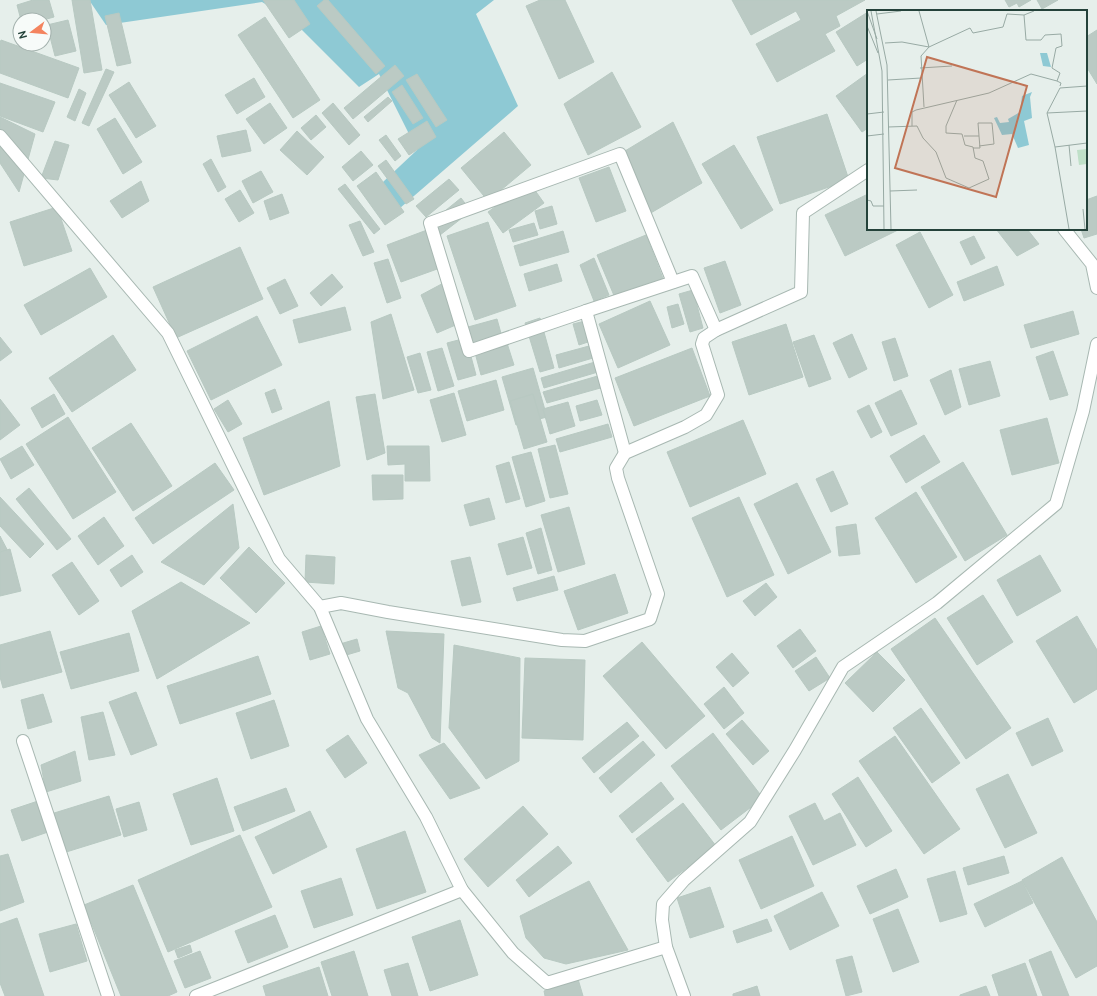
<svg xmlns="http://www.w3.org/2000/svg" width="1097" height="996" viewBox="0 0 1097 996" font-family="Cabin,sans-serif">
<rect width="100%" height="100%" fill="#e6efeb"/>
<path fill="#8ec9d4" d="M89,0H494L476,14L518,106L385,221L366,198L417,150L379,74L359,87L293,21L262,2L106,25Z"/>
<g fill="#bbcac4" stroke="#b8c9c2">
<path d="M33,0H49L54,17L43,20H21L17,5Z"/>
<path d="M72,0H90L102,70L84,73Z"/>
<path d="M263,0H294L310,24L289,38Z"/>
<path d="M324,0H328L385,66L376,74L317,6Z"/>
<path d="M540,0H565L594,62L559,79L526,6Z"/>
<path d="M732,0H865L836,16L840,26L825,34L835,51L777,82L756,44L801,20L796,11L751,35Z"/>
<path d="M1005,0H1031L1019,7L1017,3L1009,7Z"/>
<path d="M1037,0H1058L1042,9Z"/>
<path d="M868,12V59L857,66L836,32Z"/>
<path d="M119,13L131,63L117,66L105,16Z"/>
<path d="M265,17L320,100L293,118L238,35Z"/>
<path d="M68,20L76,51L55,56L47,25Z"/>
<path d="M1097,30V84L1086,66V37Z"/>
<path d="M1,40L79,68L68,98L0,73V43Z"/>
<path d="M395,65L404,76L353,119L344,108Z"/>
<path d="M106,69L114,72L89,126L82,123Z"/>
<path d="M612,72L641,127L588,155L564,104Z"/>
<path d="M868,73V128L862,132L836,96Z"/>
<path d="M417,74L447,120L436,127L406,80Z"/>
<path d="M254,78L265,97L237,114L225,95Z"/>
<path d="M129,82L156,126L136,138L109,95Z"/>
<path d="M0,83L55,102L43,132L0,116Z"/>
<path d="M402,85L423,118L413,124L392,92Z"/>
<path d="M79,89L86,93L75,121L67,117Z"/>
<path d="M388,97L392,101L368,122L364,117Z"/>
<path d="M270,103L287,128L264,144L246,119Z"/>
<path d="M333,103L360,135L349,145L322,113Z"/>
<path d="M827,114L849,180L780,204L757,137Z"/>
<path d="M316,115L326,127L311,140L301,128Z"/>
<path d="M0,117L35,134L19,192L0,163Z"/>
<path d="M115,118L142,162L123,174L97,129Z"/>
<path d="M427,121L436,137L409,155L398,139Z"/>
<path d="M673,122L702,183L649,214L620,154Z"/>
<path d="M246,130L251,151L222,157L217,136Z"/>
<path d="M297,131L324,157L307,175L280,150Z"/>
<path d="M504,132L531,165L488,201L461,168Z"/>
<path d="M386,135L401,156L395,161L379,140Z"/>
<path d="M55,141L69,145L58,180L41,178Z"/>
<path d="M734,145L773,210L741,229L702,164Z"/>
<path d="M361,151L373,165L353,181L342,167Z"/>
<path d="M211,159L226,187L218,192L203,164Z"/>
<path d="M386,160L414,199L406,204L378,166Z"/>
<path d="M609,167L626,211L596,222L579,178Z"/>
<path d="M261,171L273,192L253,203L242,181Z"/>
<path d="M376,172L404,212L385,225L357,186Z"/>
<path d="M449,179L459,190L426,217L416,206Z"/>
<path d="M141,181L149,201L122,218L110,201Z"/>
<path d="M529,182L544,203L503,233L488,212Z"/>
<path d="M345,184L380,229L374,234L338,189Z"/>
<path d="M240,190L254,213L239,222L225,199Z"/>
<path d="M282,194L289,213L270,220L264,201Z"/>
<path d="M868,194V229H900L845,256L825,215Z"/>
<path d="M1097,196V234L1084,238L1081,229H1086V200Z"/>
<path d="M461,198L471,211L440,235L430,223Z"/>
<path d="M552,206L557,224L540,229L535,211Z"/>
<path d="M57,207L72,251L24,266L10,222Z"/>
<path d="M360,221L374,252L363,256L349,225Z"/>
<path d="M488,222L516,306L475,320L447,236Z"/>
<path d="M534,223L538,235L513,242L509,230Z"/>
<path d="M996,229H1027L1039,244L1017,256Z"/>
<path d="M427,230L440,268L401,282L387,245Z"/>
<path d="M563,231L569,252L520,266L514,246Z"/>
<path d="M920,232L953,295L929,308L896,245Z"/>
<path d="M646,235L666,286L618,305L597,255Z"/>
<path d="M974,236L985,258L971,265L960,242Z"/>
<path d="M240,247L263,299L176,338L153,287Z"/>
<path d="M594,258L609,295L594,301L580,265Z"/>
<path d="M388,259L401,298L387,303L374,263Z"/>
<path d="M725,261L741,305L720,313L704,268Z"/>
<path d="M557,264L562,281L529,291L524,274Z"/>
<path d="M997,266L1004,285L964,301L957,282Z"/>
<path d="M90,268L107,297L41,335L24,305Z"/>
<path d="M332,274L343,287L321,306L310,293Z"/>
<path d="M285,279L298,306L280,314L267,288Z"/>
<path d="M451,279L465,321L437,333L421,295Z"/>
<path d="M693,290L703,328L690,332L679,294Z"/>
<path d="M650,301L670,345L618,368L599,324Z"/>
<path d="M678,304L684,324L672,328L667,307Z"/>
<path d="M345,307L351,330L299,343L293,320Z"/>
<path d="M1073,311L1079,334L1031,348L1024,325Z"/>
<path d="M391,314L414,390L383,399L371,322Z"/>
<path d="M257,316L282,365L211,400L187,351Z"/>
<path d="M540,318L554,368L540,372L525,323Z"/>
<path d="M497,319L502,337L473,345L468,327Z"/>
<path d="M585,321L591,341L579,345L573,324Z"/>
<path d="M786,324L803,377L749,395L732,342Z"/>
<path d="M852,334L867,369L849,378L833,343Z"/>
<path d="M113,335L136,370L72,412L49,378Z"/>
<path d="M814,335L831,379L809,387L793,342Z"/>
<path d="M0,337L12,352L0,361Z"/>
<path d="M466,338L476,375L458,380L447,343Z"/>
<path d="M895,338L908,376L894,381L882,342Z"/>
<path d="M506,340L514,365L481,375L474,349Z"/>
<path d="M589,346L593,358L559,368L556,355Z"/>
<path d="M442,348L454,386L438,391L427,352Z"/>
<path d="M692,348L710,396L634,426L615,378Z"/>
<path d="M1053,351L1068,395L1050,400L1036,357Z"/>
<path d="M420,353L431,390L418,393L407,357Z"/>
<path d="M990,361L1000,396L969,405L959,369Z"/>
<path d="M595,362L598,372L544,388L541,378Z"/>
<path d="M533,368L547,417L516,425L502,377Z"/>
<path d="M951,370L961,407L945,415L930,380Z"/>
<path d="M601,375L604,387L547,403L543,392Z"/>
<path d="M496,380L504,410L467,421L458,391Z"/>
<path d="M275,389L282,409L272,413L265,393Z"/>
<path d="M901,390L917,424L891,436L875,403Z"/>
<path d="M454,393L466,435L442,442L430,400Z"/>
<path d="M54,394L65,414L42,428L31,408Z"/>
<path d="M375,394L385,453L367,460L356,397Z"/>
<path d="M533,394L547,442L524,449L510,401Z"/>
<path d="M0,399L20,425L0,440Z"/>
<path d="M228,400L242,424L228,432L214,409Z"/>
<path d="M597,400L602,415L580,421L576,406Z"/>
<path d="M329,401L340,466L264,495L243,438Z"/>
<path d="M568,402L575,426L550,434L543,409Z"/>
<path d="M869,405L882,432L871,438L857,411Z"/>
<path d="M68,417L116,492L73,519L26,444Z"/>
<path d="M1047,418L1059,463L1012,475L1000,430Z"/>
<path d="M743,420L766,474L690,507L667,452Z"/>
<path d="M131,423L172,486L133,511L92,448Z"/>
<path d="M608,424L612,437L560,452L556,439Z"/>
<path d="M924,435L940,462L906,483L890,456Z"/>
<path d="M555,445L568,494L550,498L538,449Z"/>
<path d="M22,446L34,465L11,479L0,459Z"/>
<path d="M387,446H429L430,481H405V464L388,465Z"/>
<path d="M531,452L545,501L526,507L512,457Z"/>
<path d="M509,462L520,499L506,503L496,466Z"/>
<path d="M963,462L1007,535L965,561L921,487Z"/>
<path d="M215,463L234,490L153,544L135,518Z"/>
<path d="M833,471L848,504L831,512L816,479Z"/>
<path d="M372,475H403V499L373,500Z"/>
<path d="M797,483L831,552L788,574L754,504Z"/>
<path d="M29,488L71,539L57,550L16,499Z"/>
<path d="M916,492L957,557L916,583L875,518Z"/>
<path d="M0,497L44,544L30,558L0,526Z"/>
<path d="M739,497L774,575L727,597L692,518Z"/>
<path d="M489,498L495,519L470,526L464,505Z"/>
<path d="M233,504L239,548L204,585L161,562Z"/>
<path d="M569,507L585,564L558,572L541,515Z"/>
<path d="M104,517L124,546L98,565L78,536Z"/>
<path d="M856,524L860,554L839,556L836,527Z"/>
<path d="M541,528L552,570L538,574L526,533Z"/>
<path d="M0,536L10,555L0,560Z"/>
<path d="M523,537L532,568L507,575L498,544Z"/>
<path d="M249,547L285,583L256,613L220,578Z"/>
<path d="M10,549L21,591L0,596V552Z"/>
<path d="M132,555L143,572L121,587L110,570Z"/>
<path d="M306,555L335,557L334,584L305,582Z"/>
<path d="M1040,555L1061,591L1017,616L997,580Z"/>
<path d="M470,557L481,602L462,606L451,561Z"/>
<path d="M72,562L99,601L79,615L52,575Z"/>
<path d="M615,574L628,613L578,630L564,591Z"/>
<path d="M554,576L558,590L517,601L513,588Z"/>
<path d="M181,582L250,623L157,679L132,611Z"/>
<path d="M766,583L777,597L755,616L743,601Z"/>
<path d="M983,595L1013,642L977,665L947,618Z"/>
<path d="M1077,616L1097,650V689L1074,703L1036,641Z"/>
<path d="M935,618L1011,728L966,759L891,649Z"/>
<path d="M321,626L330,654L310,660L302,632Z"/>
<path d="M800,629L816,651L793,668L777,646Z"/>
<path d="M50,631L62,672L3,688L0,677V645Z"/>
<path d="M386,631L444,634L440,743L432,738L408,693L398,688Z"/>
<path d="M129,633L139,671L71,689L60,652Z"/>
<path d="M357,639L360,651L343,656L340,644Z"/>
<path d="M642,642L705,716L666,749L603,676Z"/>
<path d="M454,645L520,658L519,761L486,779L449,728Z"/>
<path d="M877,652L905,680L873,712L845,683Z"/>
<path d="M732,653L749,673L733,687L716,667Z"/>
<path d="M258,656L271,694L180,724L167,686Z"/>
<path d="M816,657L830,678L809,691L795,671Z"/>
<path d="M525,658L585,660L583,740L522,738Z"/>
<path d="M724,687L744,713L724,729L704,704Z"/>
<path d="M136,692L157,745L131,755L109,702Z"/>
<path d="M43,694L52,722L28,729L21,700Z"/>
<path d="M274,700L289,746L251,759L236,713Z"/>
<path d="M921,708L960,763L932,783L893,728Z"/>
<path d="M103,712L115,755L89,760L81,717Z"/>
<path d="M1048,718L1063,751L1032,766L1016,733Z"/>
<path d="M742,720L769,751L753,765L726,734Z"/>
<path d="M627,722L639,736L594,773L582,758Z"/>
<path d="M713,733L763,798L721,830L671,766Z"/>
<path d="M348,735L367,763L345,778L326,750Z"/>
<path d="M895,736L960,829L924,854L859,761Z"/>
<path d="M643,741L655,755L611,793L599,778Z"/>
<path d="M444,743L480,788L450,799L419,755Z"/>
<path d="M75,751L81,781L46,792L41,765Z"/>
<path d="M1008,774L1037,833L1005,848L976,789Z"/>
<path d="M858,777L892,831L866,847L832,794Z"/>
<path d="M217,778L234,831L191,845L173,794Z"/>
<path d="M661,782L674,799L632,833L619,816Z"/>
<path d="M286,788L295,811L243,831L234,807Z"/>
<path d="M109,796L121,835L63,853L51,814Z"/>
<path d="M38,801L48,832L22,841L11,810Z"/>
<path d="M139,802L147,830L124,837L116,809Z"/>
<path d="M683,803L716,846L668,882L636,839Z"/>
<path d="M815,803L824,821L840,813L856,845L813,865L789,816Z"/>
<path d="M523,806L548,834L488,887L464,859Z"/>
<path d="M310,811L327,847L273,874L255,837Z"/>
<path d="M405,831L426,892L377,909L356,849Z"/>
<path d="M240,835L272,907L168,952L138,880Z"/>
<path d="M792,836L814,886L761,909L739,860Z"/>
<path d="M558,846L572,863L529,897L516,880Z"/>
<path d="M8,854L24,902L0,911V856Z"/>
<path d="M1004,856L1009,873L968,885L963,868Z"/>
<path d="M1062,857L1097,922V966L1076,978L1022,880Z"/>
<path d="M896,869L908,897L870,914L857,886Z"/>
<path d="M955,871L967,914L940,922L927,879Z"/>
<path d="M341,878L353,915L314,928L301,891Z"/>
<path d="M589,881L628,950L566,964L544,958L526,938L520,916Z"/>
<path d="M1022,881L1033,903L985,927L974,904Z"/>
<path d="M133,885L177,992L168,996H121L84,905Z"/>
<path d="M710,887L724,927L690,938L677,898Z"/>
<path d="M822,892L839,926L790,950L774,916Z"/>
<path d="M898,909L919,962L893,972L873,919Z"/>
<path d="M275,915L288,947L248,963L235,931Z"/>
<path d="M17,918L44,996H5L0,983V924Z"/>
<path d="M767,919L772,931L737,943L733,931Z"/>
<path d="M460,920L478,975L430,991L412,937Z"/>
<path d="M76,924L87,961L50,972L39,934Z"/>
<path d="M190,945L192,952L178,958L175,950Z"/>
<path d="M200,951L211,978L185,988L174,961Z"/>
<path d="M354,951L368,996H332L321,962Z"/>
<path d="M1051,951L1069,996H1043L1029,960Z"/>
<path d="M852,956L862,992L846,996L836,960Z"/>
<path d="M408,963L418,996H392L384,970Z"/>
<path d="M1025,963L1037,996H999L992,975Z"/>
<path d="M319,967L328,996H266L263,986Z"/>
<path d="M578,979L583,996H545L544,991Z"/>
<path d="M757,986L760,996H733V994Z"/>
<path d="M986,986L990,996H960V995Z"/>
</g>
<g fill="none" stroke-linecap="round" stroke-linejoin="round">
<defs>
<g id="street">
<path d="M0,136L168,333L279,559L320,607L367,719L426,817L462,890L513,953L547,983L666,947"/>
<path d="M1064,229L1092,264L1097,288"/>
<path d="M586,311L469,351L430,223L620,154L673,282"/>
<path d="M625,453L586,311L692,276L716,330"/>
<path d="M320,607L341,603L388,612L562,640L585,641L650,619L658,594L618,478L616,468L625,453L685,427L706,415L718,395L702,344L704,338L716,330L801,292L803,213L868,170"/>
<path d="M23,741L108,996"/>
<path d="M196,996L462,890"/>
<path d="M684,996L666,947L662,920L663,904L684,880L750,822L795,750L843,667L937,603L1056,504L1083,411L1097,344"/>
</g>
</defs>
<use href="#street" stroke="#a8b8b2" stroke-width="14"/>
<use href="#street" stroke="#fff" stroke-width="12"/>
</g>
<g transform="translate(867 10)">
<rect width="220" height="220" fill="#e6efeb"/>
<path d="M220,139V154L212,155L210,140Z" fill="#bfe0c8"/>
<path d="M173,43H180L184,57L176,56ZM165,82L163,87L165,108L157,111L162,135L151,138L145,124L135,125L127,108L130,107L133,113L142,112L141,109L153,102L155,86Z" fill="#8ec9d4"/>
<path fill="none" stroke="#98aaa4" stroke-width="1" d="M0,1L10,29M4,1L15,61L17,219M9,1L20,55L24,219M52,1L62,37M10,4L34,1M157,5L159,30H174L178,25L194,24L195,36L189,38L185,58L193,63L190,71M0,16L11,43M18,33L35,32L62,37M62,37L103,18L106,23L136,17L140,4L157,5L167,1M53,58L85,56M21,70L54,68M57,97L54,46L62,37M180,103L220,101M0,104L17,102M45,116V102L49,100L122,83L164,64L190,71L194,73L193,76M21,117L50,116L56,128L69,142L79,168L102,178L122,169L116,151L108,148L106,137L98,135L95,124L79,123V116L90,90M0,126L17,124M97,126H112L113,138H106M112,126L111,113H125L127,134L112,136M202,135L204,156M188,137L220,133M23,181L50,180M0,190L4,191L6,196H17M216,199L218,219M202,219L188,137L180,103L193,78L220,76"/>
<path fill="#c07456" fill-opacity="0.15" stroke="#c07456" stroke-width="2" d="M60,47L160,76L129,187L28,158Z"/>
<rect width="220" height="220" fill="none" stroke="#24423a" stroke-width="2"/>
</g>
<g transform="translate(32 32) rotate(254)"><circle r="19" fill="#f7fbf9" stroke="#a3b1ad"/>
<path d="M0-3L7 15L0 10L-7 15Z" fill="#f4845f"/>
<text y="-6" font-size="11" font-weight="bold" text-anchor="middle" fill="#24423a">N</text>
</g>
</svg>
